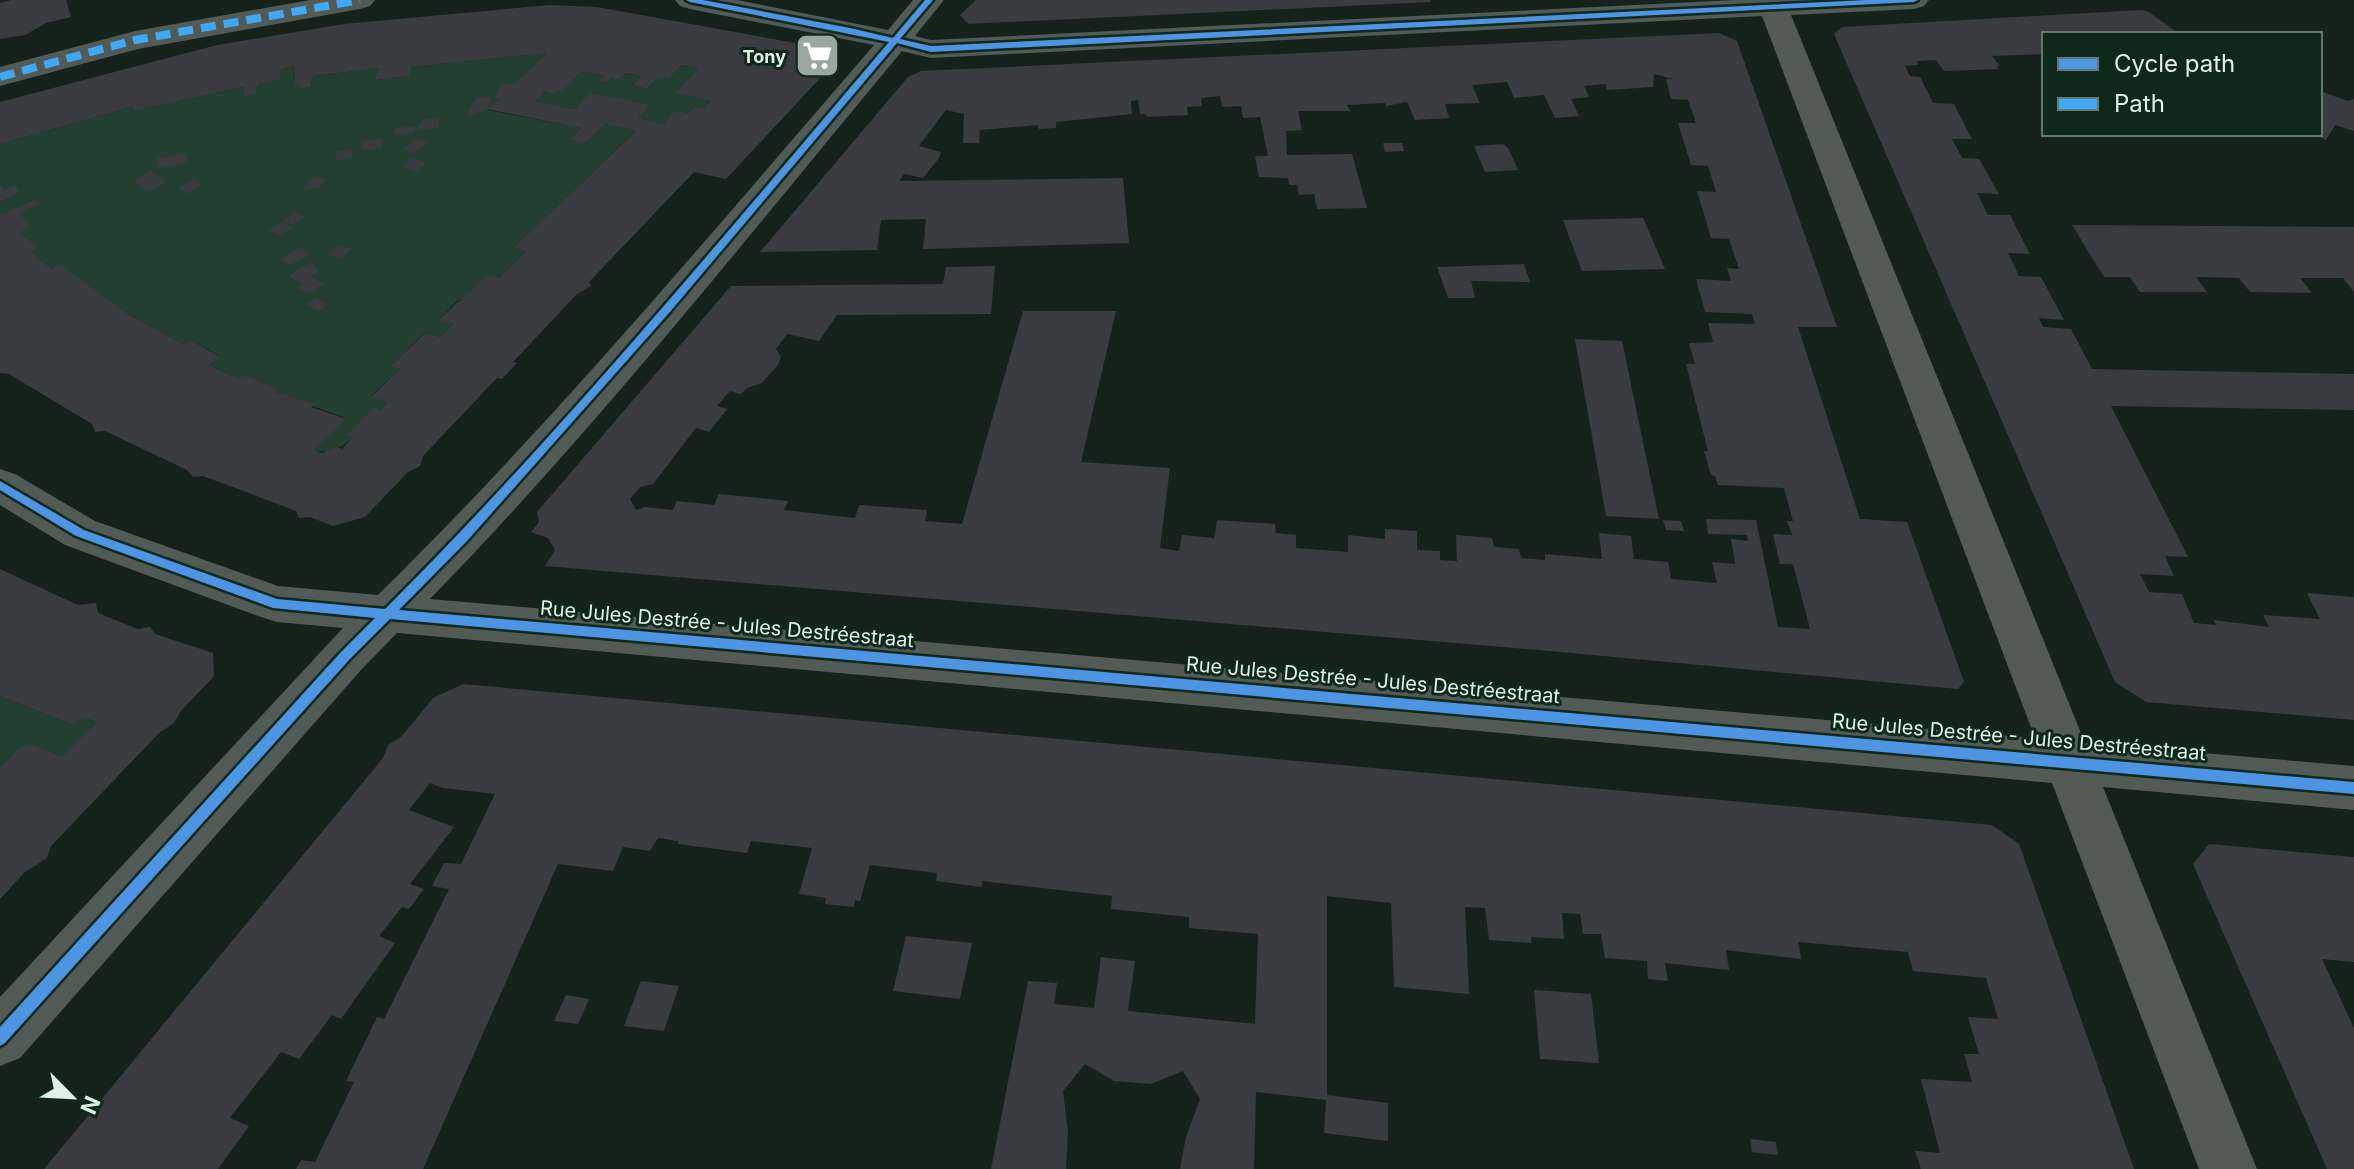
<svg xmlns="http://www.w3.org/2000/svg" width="2354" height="1169" viewBox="0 0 2354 1169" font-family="Inter,sans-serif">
<rect width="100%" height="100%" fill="#15221c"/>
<g fill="#223f31">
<path d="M547,53L488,110L581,128L570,140L585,143L605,124L636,131L514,247L526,251L499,278L456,302L439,319L453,324L440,337L424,333L391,365L400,369L371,396L388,402L380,411L374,409L347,435L353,437C343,447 329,455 314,450L345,418L275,392L277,389L239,379L209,365L220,356L191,340L183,344L128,314L59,265L51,269L32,252L38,248L20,232L19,213L37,198L2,214L0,212V202L20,193L15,186L5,190L0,182V144L132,107L133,111L244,87L243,97L256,94L258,85L279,80L281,69L295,66L294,84H299V89L310,87L313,76L379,68L376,80L408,76L412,67Z"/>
<path d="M681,65L698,69L677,93L710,101L703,108L695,106L688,113L675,110L663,124L638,118L591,93L575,109L536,101L545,92C560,96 571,82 582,72L605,76L600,81L606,83L611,78L619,80L626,73L641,76L632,85L647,89L659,77L669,78Z"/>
<path d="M0,696L73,725L82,717L97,722L62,756C29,743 26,741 0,767Z"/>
</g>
<g fill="#393b3f" fill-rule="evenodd">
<path d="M11,0H66L71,17L46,23L25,35L0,39V3Z"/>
<path d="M976,0H1431V2L968,24L960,15Z"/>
<path d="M550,5L597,7L828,49L836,61L726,179L694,172L589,282L591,286L577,294L513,362L517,363L502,379L497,378L423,456L420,466L408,472L365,517L333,526L310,517L299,518L296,511L222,483L203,476L193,477L187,470L105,431L95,432L92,424L9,374L0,373V212L2,214L37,198L41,203L19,213L31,227L20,232L38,248L32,252L51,269L59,264L128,314L183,344L191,340L220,357L209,365L239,379L244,375L278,389L275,392L314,404L311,407L346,419L314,450L322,453L337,447L342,449L353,437L346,435L374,408L380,411L388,402L371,397L400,369L390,366L425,333L440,337L453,324L438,320L488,275L499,278L526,251L513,248L636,131L605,124L585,143L569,140L581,128L487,109L500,98H494L501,84H514L547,53L412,67L409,76L375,80L379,68L313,76L310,87L299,89V84L294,85L295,66L281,69L280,80L258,85L256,94L243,97L244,87L133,111L132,107L0,144V102L217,45L344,24ZM681,65L698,69L676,93L710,101L703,108L695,106L688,113L675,110L663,124L638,118L650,105L590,93L575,109L536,101L545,92L553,94L563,90L582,72L605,76L599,81L607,83L611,78L619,80L626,73L641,76L632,85L647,89L659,77L669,79Z"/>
<path d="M2140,10L2147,11L2180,34H2044V54L1992,56L2000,66H1997L1998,69L1944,71L1936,60L1917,61L1918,65L1905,66L1910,76L1920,77L1933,103L1954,104L1972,139H1952L1962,158L1979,159L1999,194L1977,193L1988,215H2010L2030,254L2008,253L2019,276L2041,277L2064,320L2039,318L2043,327L2071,329L2092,369L2354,374V410L2111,406L2188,557L2165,556L2174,576L2140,574L2149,592L2182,594L2194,623L2216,625L2213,620L2269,627L2263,615L2320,619L2307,593L2354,597V720L2146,702L2115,682L1834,34L1842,27Z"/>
<path d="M1719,33L1737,41L1837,327H1798L1860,519L1907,522L1964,682L1958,689L1550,651L545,566L555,550L548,538L531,532L539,522L537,512L731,286L943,284L946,267L995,266L991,314L837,315L819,341L787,334L776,349L781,357L778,365L762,383L747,388L741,394L730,391L717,406L727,409L709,432L696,428L653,484L640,487L630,499L636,510L645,507L673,510L677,501L714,505L719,494L788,501L784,510L855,518L859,505L927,510L925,521L962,524L1023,311H1116L1081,462L1170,468L1160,548L1179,551L1182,535L1214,538L1217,520L1275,524L1276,533L1296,535V548L1348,552V535L1385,539V529L1417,531V550L1440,551V560L1457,561L1456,535L1492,538L1494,547L1519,549L1521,558L1545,560V554L1602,559L1599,533L1631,536L1634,559L1668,562L1671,579L1717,583L1712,562L1735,564L1731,539L1748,541L1747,535L1708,534L1706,519L1756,520L1778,627L1810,629L1793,564H1780L1773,534L1792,535L1787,521H1793L1784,488L1718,485L1715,476L1711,475L1704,451H1708L1686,364H1695L1689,343L1713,342L1708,323L1755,324L1752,314L1705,312L1696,279L1731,281L1727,268L1739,269L1729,239L1711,238L1697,191L1716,192L1708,166L1691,165L1678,123H1696L1688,100L1671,99L1666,79H1673L1654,74L1653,87L1607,90L1605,84L1584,86L1589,97L1571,99L1579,116L1555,118L1544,95L1514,98L1507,82L1472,85L1480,103L1445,104L1449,118L1415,120L1407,102L1386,106L1385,103L1347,105L1350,111H1298L1302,130L1286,131L1287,155L1352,154L1367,208L1317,209L1314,194L1299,195L1297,185H1289L1288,178L1259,177L1255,156H1268L1260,117L1243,118L1241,106L1222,107L1220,96L1201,98L1202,106L1187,107L1188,115L1147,117L1146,114H1140L1138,100L1131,101L1132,114L1056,122V128L1039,129L1038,125L980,130L979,143H963L964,114L946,110L919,146L941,152L939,158L923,178L904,174L899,181L1123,178L1129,243L923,249L926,219L881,220L877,250L760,252L908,77L921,71Z"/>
<path d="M2320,91L2348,101L2354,99V131L2335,125L2326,140L2312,134H2320Z"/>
<path d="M476,97H492L487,109L466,117Z"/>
<path d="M440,117L438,128L418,130L422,119Z"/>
<path d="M416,126L414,133L394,135L395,128Z"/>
<path d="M384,138L381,148L360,150L363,141Z"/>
<path d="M415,139L428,142L414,153L402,150Z"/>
<path d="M1383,143H1402L1404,151L1385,152Z"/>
<path d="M1503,144L1508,148L1518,170L1485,172L1474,146Z"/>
<path d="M354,149L351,158L334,161L337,151Z"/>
<path d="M186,153L187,162L157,169L156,158Z"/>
<path d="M412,158L427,163L416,172L401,167Z"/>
<path d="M151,171L167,182L149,192L133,181Z"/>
<path d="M326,178L320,188L303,189L309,179Z"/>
<path d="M195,179L203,185L186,194L178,188Z"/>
<path d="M0,182L5,190L15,185L20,193L0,202Z"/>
<path d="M296,212L306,217L292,225L283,220Z"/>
<path d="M1643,218L1665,269L1582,271L1563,220Z"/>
<path d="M283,222L293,228L278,236L268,230Z"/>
<path d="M2072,225L2354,227V292L2343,278H2300L2312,293L2250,292L2239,278L2196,277L2207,292H2140L2130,277H2104Z"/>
<path d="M339,245L352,249L340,259L327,255Z"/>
<path d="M299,247L309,254L290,265L281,259Z"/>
<path d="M311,262L319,272L311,277L324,284L309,294L296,288L302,284L288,276Z"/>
<path d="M1524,264L1530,282L1471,281L1475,298H1448L1437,267Z"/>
<path d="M316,297L329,304L318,311L305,304Z"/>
<path d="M1575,339L1622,341L1659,519L1606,516Z"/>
<path d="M1663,520L1681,521L1684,531L1666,530Z"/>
<path d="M0,569L78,605L96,603L98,613L138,629L150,627L155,634L213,653L214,676L181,711L174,723L159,733L51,846L47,858L25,872L0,899V767L20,747L34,745L62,756L97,722L82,717L73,725L0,696Z"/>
<path d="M463,684L1992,825L2019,844L2134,1169H1921L1915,1151L1940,1153L1921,1079L1972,1082L1964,1054H1979L1968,1017L1998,1019L1986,978L1913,971L1908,952L1798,942L1801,959L1726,950L1729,970L1665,963L1668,981L1648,979L1647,961L1605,958L1601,934H1583L1580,914L1562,913L1564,939L1531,937L1532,943L1489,940L1485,908L1465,907L1469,994L1394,987L1391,903L1327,896V1095L1388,1103V1141L1324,1133L1326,1100L1256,1092L1254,1169H1180L1186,1137L1200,1099L1183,1071L1151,1084L1114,1081L1085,1064L1063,1091L1068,1133L1066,1169H991L1028,981L1057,983L1054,1004L1094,1008L1101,957L1135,961L1128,1011L1255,1024L1258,934L1189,928V917L1111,909L1112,896L982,881V887L936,881L937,873L870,865L860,901L855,900L854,907L825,904L826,898L799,894L812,848L751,841L747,853L678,844V841L658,838L650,851L623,847L613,871L558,864L423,1169H296L301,1160L315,1162L354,1082L346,1081L377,1017L384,1019L449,889L432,886L444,863L461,864L495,794L443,788L430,783L409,810L454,827L410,884L424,889L409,909L402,907L379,936L395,943L341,1019L332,1015L299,1059L281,1052L230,1118L249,1126L218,1169H44L383,758L388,745L402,736L433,698Z"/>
<path d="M2209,844L2354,857V962L2322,959L2354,1028V1169H2327L2193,864Z"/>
<path d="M906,936L972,943L960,999L893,991Z"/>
<path d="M641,981L679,986L664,1031L624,1026Z"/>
<path d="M1534,990L1591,994L1599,1063L1540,1059Z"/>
<path d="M566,995L589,999L578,1024L554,1021Z"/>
<path d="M1750,1139L1776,1142L1778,1155L1752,1152Z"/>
</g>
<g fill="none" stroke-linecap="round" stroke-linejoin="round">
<g fill="#515a55" fill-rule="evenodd">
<path d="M310,0H375L370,6L360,9L138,49L0,86V67L135,31Z"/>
<path d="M675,0H737L888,30L913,0H944L915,36L931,40L1735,0H1929L1924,6L1914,9L1791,15L2085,743L2354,766V810L2103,787L2257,1169H2199L2052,783L397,633L361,670L20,1058L0,1066V997L343,628L277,622L261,617L65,545L0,505V469L15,474L95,521L278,586L378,595C554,422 713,231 874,45L690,9L680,6ZM1762,16L2035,738L430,599C597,428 749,235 902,51L931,58Z"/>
</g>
<path stroke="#3fa9f5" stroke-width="8" stroke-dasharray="15 8" stroke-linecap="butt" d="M0,77L135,40L360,0"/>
<defs>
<path id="cycleway" d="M686,0H703L850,28L893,38L925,0H933L900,39L931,46L1866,0H1918L1914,2L931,52L897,43L669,313L467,541L399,610L2354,782V794L390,619L349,660L5,1043L0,1046V1027L341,652L375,618L273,608L76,536L0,490V481L84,530L277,599L385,609C564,430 725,234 889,42L690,2Z"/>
</defs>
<use href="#cycleway" stroke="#0f281c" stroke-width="5"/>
<use href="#cycleway" fill="#4d94e3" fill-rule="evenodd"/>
</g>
<defs>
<symbol id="supermarket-square" viewBox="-11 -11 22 22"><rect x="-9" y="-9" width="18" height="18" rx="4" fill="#9aa8a0" stroke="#0f281c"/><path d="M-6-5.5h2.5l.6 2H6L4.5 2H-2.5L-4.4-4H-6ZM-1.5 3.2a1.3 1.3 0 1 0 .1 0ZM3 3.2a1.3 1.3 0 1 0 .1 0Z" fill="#fff"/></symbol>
</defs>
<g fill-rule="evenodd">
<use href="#supermarket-square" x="792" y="30" width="51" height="51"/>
</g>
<g text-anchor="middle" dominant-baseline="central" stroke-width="6" stroke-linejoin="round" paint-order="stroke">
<g font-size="18" font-weight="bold" fill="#e1f0e7" stroke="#0f281c" text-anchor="end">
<text x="786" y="56">Tony</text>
</g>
<g font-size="20" fill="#e1f0e7" stroke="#0f281c">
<text transform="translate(727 624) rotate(5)">Rue Jules Destrée - Jules Destréestraat</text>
<text transform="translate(1373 680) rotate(5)">Rue Jules Destrée - Jules Destréestraat</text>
<text transform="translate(2019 737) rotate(5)">Rue Jules Destrée - Jules Destréestraat</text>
</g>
</g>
<rect x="2042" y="32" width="280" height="104" fill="#0f281c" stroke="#63786d" stroke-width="2"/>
<rect x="2058" y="58" width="40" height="12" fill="#4d94e3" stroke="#63786d" stroke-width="2"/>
<text x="2114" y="72" font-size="24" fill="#e1f0e7">Cycle path</text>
<rect x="2058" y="98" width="40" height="12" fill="#3fa9f5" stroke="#63786d" stroke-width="2"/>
<text x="2114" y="112" font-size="24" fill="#e1f0e7">Path</text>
<g transform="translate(72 1097) rotate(114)" stroke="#0f281c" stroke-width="6" paint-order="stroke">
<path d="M0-6L14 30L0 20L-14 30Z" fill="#e1f0e7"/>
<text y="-12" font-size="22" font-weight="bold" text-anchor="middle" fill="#e1f0e7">N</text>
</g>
</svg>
